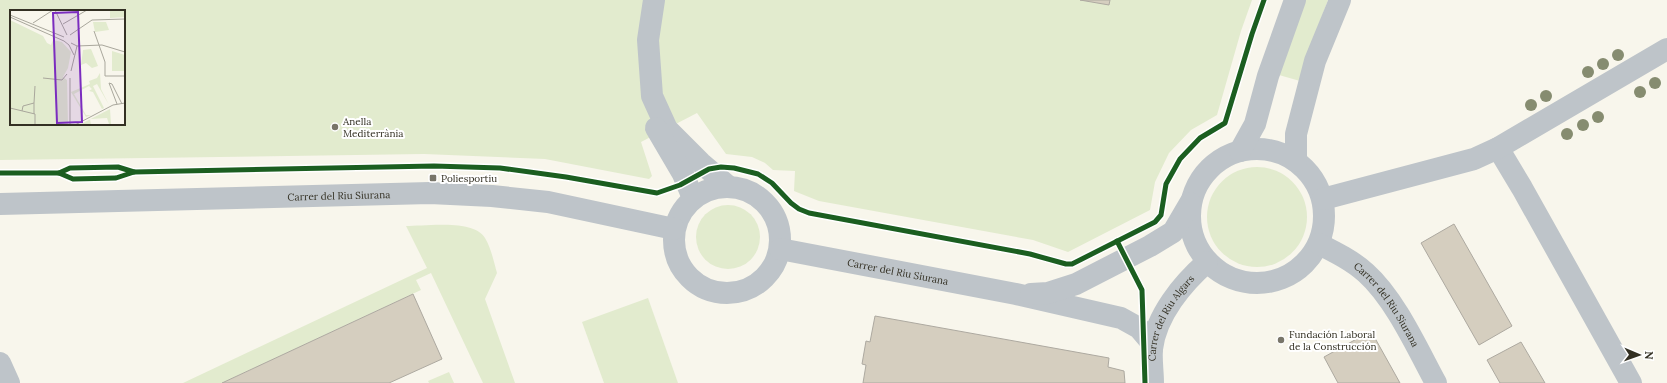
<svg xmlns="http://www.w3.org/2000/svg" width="1667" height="383" viewBox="0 0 1667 383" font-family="Lora,serif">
<rect width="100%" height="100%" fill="#f8f6ec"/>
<g fill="#e2ebce" fill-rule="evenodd">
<path d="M0,0H1252L1241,31L1217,115L1191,130L1169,153L1155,182L1150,210L1068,252L1033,240L819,201L794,191L795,171L773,170L765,163L752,157L726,154L697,113L641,142L652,176L649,179L545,159L424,154L0,160ZM11,11H124V124H11Z"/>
<path d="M1305,0H1328L1306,58L1300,81L1279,75Z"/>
<circle cx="1257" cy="217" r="50"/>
<circle cx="728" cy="237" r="32"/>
<path d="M406,226C425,226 474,219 485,238C491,248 494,262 497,273L485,299L515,383H483L431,273L416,280L421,290L222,383H183L427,268Z"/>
<path d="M648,298L678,383H604L582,322Z"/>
<path d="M449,372L454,383H429L428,381Z"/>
</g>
<g fill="#d5cebf" stroke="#ada9a0">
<path d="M1080,0H1110L1109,5Z"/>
<path d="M1454,224L1512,326L1479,345L1421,243Z"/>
<path d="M413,294L442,359L389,383H222Z"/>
<path d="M875,316L1109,358L1108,367L1124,371L1125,383H863L866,365L862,364L866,341L870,342Z"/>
<path d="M1371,331L1400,383H1338L1324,357Z"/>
<path d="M1521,342L1545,383H1500L1487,360Z"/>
</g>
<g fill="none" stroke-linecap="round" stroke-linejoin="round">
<g stroke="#bec4c9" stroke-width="22">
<path d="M654,0L648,40L652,96L667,129L701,163L728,186"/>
<path d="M656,128L683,174L693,198"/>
<path d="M1498,148L1522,188L1631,383"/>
<circle cx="1257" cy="216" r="67"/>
<path d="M1240,151L1255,124L1268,76L1295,0"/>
<path d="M1296,161V134L1315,61L1340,0"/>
<circle cx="727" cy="240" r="53"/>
<path d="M1323,199L1474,159L1498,148L1667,49"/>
<path id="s1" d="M0,204L430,193L492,196L548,202L674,229"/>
<path id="s2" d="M1319,244C1335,252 1353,261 1366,273C1395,299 1417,348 1436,383"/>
<path id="s3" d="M780,249L1016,294L1121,318L1139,328L1150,341L1152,349"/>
<path d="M1031,294L1048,293L1076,284L1150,246L1173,232L1190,203"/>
<path d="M0,363L9,383"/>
<path id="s4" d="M1153,383C1153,372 1151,360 1152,349C1156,315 1183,283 1207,262"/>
</g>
<defs>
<g id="cycleway">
<path d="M0,173H59L73,179L116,178L134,172L434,166L500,168L566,177L657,193L680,185L709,169L721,167L734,168L758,174L772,183L791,203L799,209L809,213L1030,254L1066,264H1072L1155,222L1161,215L1166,184L1180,159L1200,138L1225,123L1252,34L1264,0"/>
<path d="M59,173L70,168L118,167L134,172"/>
<path d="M1117,241L1142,290L1145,383"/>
</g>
</defs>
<use href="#cycleway" stroke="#fff" stroke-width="8"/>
<use href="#cycleway" stroke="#1b5e20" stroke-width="5"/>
</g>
<g fill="#868c70">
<circle cx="1618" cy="55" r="6"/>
<circle cx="1603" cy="64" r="6"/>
<circle cx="1588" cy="72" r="6"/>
<circle cx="1655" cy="83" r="6"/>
<circle cx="1640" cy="92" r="6"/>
<circle cx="1546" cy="96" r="6"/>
<circle cx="1531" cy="105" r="6"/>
<circle cx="1598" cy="117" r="6"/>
<circle cx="1583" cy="125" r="6"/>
<circle cx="1567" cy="134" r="6"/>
</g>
<g fill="#787569" stroke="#fff" stroke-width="1.5">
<circle cx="335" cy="127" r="4"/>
<rect x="429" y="174" width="8" height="8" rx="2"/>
<circle cx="1281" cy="340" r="4"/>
</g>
<g text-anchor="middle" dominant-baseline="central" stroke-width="4" stroke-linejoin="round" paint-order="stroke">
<g font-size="10" fill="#333023" stroke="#fff" text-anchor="start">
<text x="343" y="121">Anella<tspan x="343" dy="12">Mediterrània</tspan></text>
<text x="441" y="178">Poliesportiu</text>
<text x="1289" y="334">Fundación Laboral<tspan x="1289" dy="12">de la Construcción</tspan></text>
</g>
<g font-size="10" fill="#333023" stroke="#fff">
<text stroke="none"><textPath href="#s1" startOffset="339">Carrer del Riu Siurana</textPath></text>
<text stroke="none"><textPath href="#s3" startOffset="120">Carrer del Riu Siurana</textPath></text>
<text stroke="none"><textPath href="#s2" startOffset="93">Carrer del Riu Siurana</textPath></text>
<text stroke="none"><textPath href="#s4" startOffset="70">Carrer del Riu Algars</textPath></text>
</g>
</g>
<g transform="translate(10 10)">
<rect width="115" height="115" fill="#f8f6ec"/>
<path d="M100,0H115V7L100,8ZM0,10L33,26L37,33L41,35L43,30L52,32L61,42L58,58L53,67L57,70L58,115H0ZM83,12H96L99,20L85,22ZM81,39L88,56L82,58L76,53L71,55L73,40ZM102,41L115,45V61H102ZM90,63L91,79L99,95L87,74L83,76L94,98L92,99L83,82L79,81L82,79L79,76L64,84L76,105H81L76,107L61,82L80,74L79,71L87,68ZM100,99L101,114H99L97,108L80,109L81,115H69Z" fill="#e2ebce"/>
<path fill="none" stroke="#a9a79c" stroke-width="1" d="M45,0L57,25M0,5L54,27M0,7L54,31L59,35L64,45M23,13L43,0M53,14L77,0M84,21L95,52V66H115M60,25L82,10L115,9M61,33L67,36L92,35L115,42M61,61L67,36M33,68L52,70L57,64M60,68V115M24,93L25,76M107,94L99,73L102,74L112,94M0,98L25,104V115M12,101L13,96L24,93V104M65,115L103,95L115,93"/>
<path fill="#7b2cbf" fill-opacity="0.15" stroke="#7b2cbf" stroke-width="2" d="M68,2L72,112L47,113L43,3Z"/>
<rect width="115" height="115" fill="none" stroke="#333023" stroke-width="2"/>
</g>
<g transform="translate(1639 355) rotate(92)" stroke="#ffffff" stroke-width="3" paint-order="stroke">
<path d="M0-3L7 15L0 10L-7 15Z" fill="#333023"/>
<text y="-6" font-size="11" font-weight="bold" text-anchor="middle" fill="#333023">N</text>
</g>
</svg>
